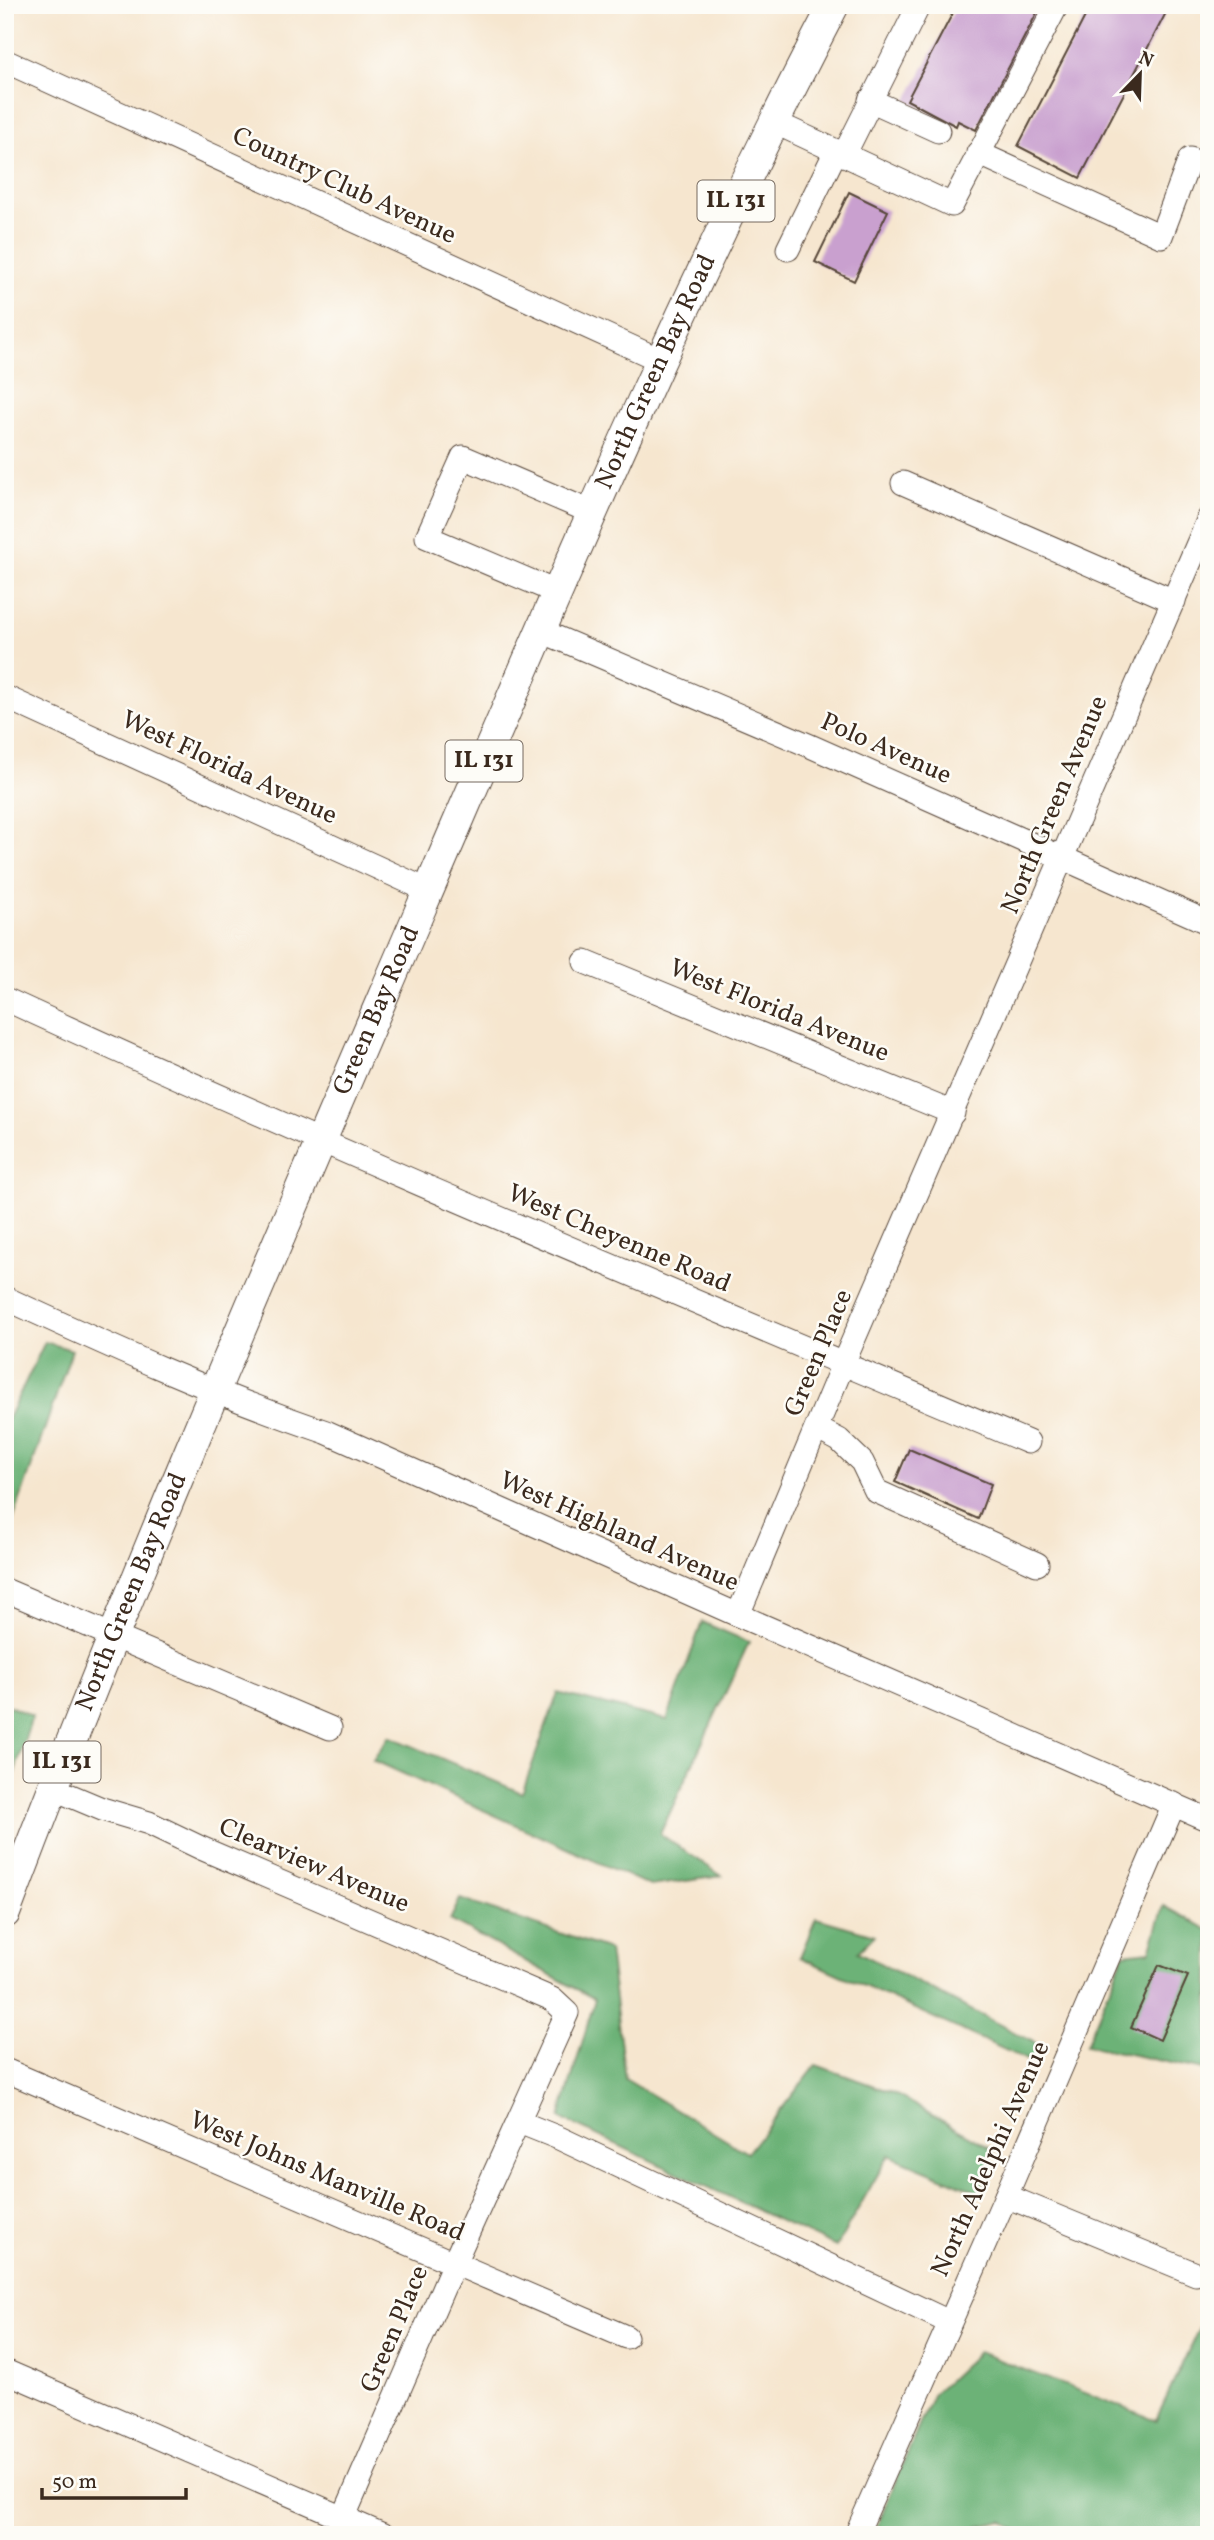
<svg xmlns="http://www.w3.org/2000/svg" width="1214" height="2540" viewBox="0 0 1214 2540" font-family="Vollkorn,serif">
<rect width="100%" height="100%" fill="#fdfcf7"/>
<filter id="ink" filterUnits="userSpaceOnUse"><feTurbulence type="fractalNoise" baseFrequency=".0143" numOctaves="2"/><feDisplacementMap in="SourceGraphic" scale="14" xChannelSelector="R" yChannelSelector="G"/><feConvolveMatrix kernelMatrix="1 2 1 2 8 2 1 2 1" color-interpolation-filters="sRGB"/></filter>
<filter id="wash" filterUnits="userSpaceOnUse"><feTurbulence type="fractalNoise" baseFrequency=".00686" numOctaves="4" result="noise"/><feDisplacementMap in="SourceGraphic" scale="28" xChannelSelector="R" yChannelSelector="G"/><feGaussianBlur stdDeviation="1.57" result="paint"/><feColorMatrix in="noise" values="0 0 0 0 0 0 0 0 0 0 0 0 0 0 0 0 0 1.4 0 .05"/><feComposite in="paint" operator="in"/></filter>
<g filter="url(#wash)">
<rect width="100%" height="100%" fill="#f6e6cf"/>
<g fill="#6cb277" stroke="#546e4a" stroke-width="2">
<path d="M45,1342L72,1350L5,1543V1424Z"/>
<path d="M702,1622L749,1642L660,1834L722,1876L650,1886L373,1760L389,1736L522,1793L558,1693L667,1720Z"/>
<path d="M5,1704L32,1716L5,1804Z"/>
<path d="M460,1899L609,1950L625,2079L747,2153L816,2065L891,2092L994,2150L980,2193L889,2155L836,2247L560,2118L595,1999L450,1920Z"/>
<path d="M1164,1906L1209,1930V2071L1086,2045L1124,1954L1150,1951Z"/>
<path d="M816,1918L875,1935L858,1952L1041,2046L1036,2064L800,1957Z"/>
<path d="M1206,2313L1209,2314V2535H1025L1003,2521L942,2535H873L932,2395L978,2352L1156,2420Z"/>
</g>
<g id="blocks">
<g fill="#c9a0cf">
<path d="M957,5H1041L976,130L958,121L956,126L907,100Z"/>
<path d="M1091,5H1170L1080,178L1018,146Z"/>
<path d="M849,192L888,211L854,281L815,262Z"/>
<path d="M909,1449L991,1484L978,1519L895,1482Z"/>
<path d="M1159,1965L1188,1976L1160,2040L1131,2027Z"/>
</g>
</g>
</g>
<g filter="url(#ink)">
<use href="#blocks" fill-opacity="0" stroke="#574639" stroke-width="2"/>
<g fill="none" stroke-linecap="round" stroke-linejoin="round">
<defs>
<g id="minor">
<path d="M5,61L660,360"/>
<path d="M870,100L938,131"/>
<path d="M774,122L952,205L1057,5"/>
<path d="M978,153L1161,236L1190,159"/>
<path d="M844,155L919,5"/>
<path d="M788,249L836,151"/>
<path d="M903,483L1174,601"/>
<path d="M556,592L427,537L463,457L591,512"/>
<path d="M539,630L808,745L1209,923"/>
<path d="M5,697L429,891"/>
<path d="M585,962L953,1113"/>
<path d="M5,999C342,1155 686,1297 1028,1442"/>
<path d="M5,1298C111,1347 216,1395 326,1432L738,1615L1209,1820"/>
<path d="M818,1429L839,1440L862,1462L876,1491L1037,1564"/>
<path d="M5,1590L330,1728"/>
<path d="M738,1615L843,1364L1209,518"/>
<path d="M52,1788L102,1809L149,1823L201,1848L552,1999L567,2013L454,2263L336,2535"/>
<path d="M5,2070L626,2337"/>
<path d="M519,2122L559,2138L949,2322"/>
<path d="M1006,2196L1196,2274"/>
<path d="M5,2371L383,2535"/>
<path d="M856,2535L1006,2196L1174,1804"/>
</g>
<g id="major">
<path id="s1" d="M5,1913C133,1574 278,1241 421,908C552,604 680,299 834,5"/>
</g>
</defs>
<use href="#minor" stroke="#574639" stroke-width="25"/>
<use href="#major" stroke="#574639" stroke-width="32"/>
<use href="#minor" stroke="#fff" stroke-width="23"/>
<use href="#major" stroke="#fff" stroke-width="30"/>
</g>
</g>
<g text-anchor="middle" dominant-baseline="central" stroke-width="5" stroke-linejoin="round" paint-order="stroke">
<g fill="#fdfcf7" stroke="#75695f" stroke-width="2">
<rect x="697.5" y="180.5" width="77" height="41" rx="5"/>
<rect x="445.5" y="740.5" width="77" height="41" rx="5"/>
<rect x="23.5" y="1741.5" width="77" height="41" rx="5"/>
</g>
<g font-size="24" font-weight="bold" fill="#3b2a1e">
<text x="736" y="201">IL 131</text>
<text x="484" y="761">IL 131</text>
<text x="62" y="1762">IL 131</text>
</g>
<g font-size="26" fill="#3b2a1e" stroke="#fdfcf7">
<text transform="translate(344 186) rotate(25)">Country Club Avenue</text>
<text stroke="none"><textPath href="#s1" startOffset="1673">North Green Bay Road</textPath></text>
<text transform="translate(886 749) rotate(24)">Polo Avenue</text>
<text transform="translate(229 768) rotate(25)">West Florida Avenue</text>
<text transform="translate(1055 805) rotate(-67)">North Green Avenue</text>
<text stroke="none"><textPath href="#s1" startOffset="976">Green Bay Road</textPath></text>
<text transform="translate(779 1011) rotate(22)">West Florida Avenue</text>
<text transform="translate(619 1239) rotate(23)">West Cheyenne Road</text>
<text transform="translate(819 1353) rotate(-67)">Green Place</text>
<text transform="translate(619 1532) rotate(24)">West Highland Avenue</text>
<text stroke="none"><textPath href="#s1" startOffset="345">North Green Bay Road</textPath></text>
<text transform="translate(314 1866) rotate(23)">Clearview Avenue</text>
<text transform="translate(991 2159) rotate(-66)">North Adelphi Avenue</text>
<text transform="translate(327 2177) rotate(23)">West Johns Manville Road</text>
<text transform="translate(395 2329) rotate(-67)">Green Place</text>
</g>
</g>
<rect width="1214" height="2540" fill="none" stroke="#fdfcf7" stroke-width="28"/>
<g transform="translate(1140 74) rotate(23)" stroke="#fdfcf7" stroke-width="5" paint-order="stroke">
<path d="M0-5L12 26L0 18L-12 26Z" fill="#3b2a1e"/>
<text y="-10" font-size="19" font-weight="bold" text-anchor="middle" fill="#3b2a1e">N</text>
</g>
<path d="M42 2488v10h144v-10" fill="none" stroke="#3b2a1e" stroke-width="3.5"/>
<text x="52" y="2488" font-size="21" fill="#3b2a1e" stroke="#fdfcf7" stroke-width="5" paint-order="stroke">50 m</text>
</svg>
